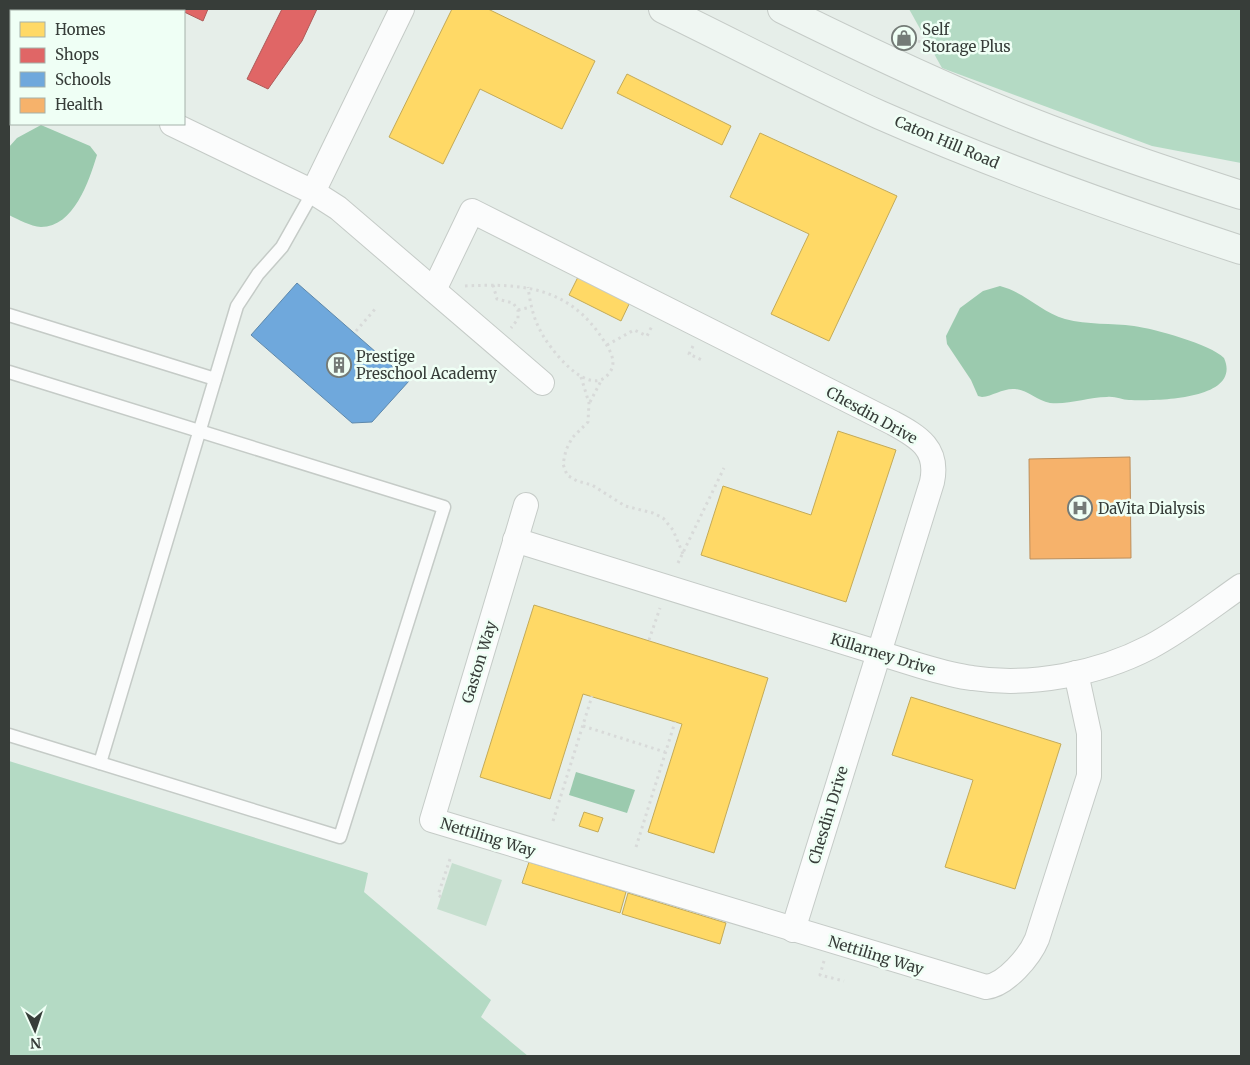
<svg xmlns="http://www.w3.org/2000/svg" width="1250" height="1065" viewBox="0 0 1250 1065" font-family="Merriweather,serif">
<rect width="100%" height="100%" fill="#e6eee9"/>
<path fill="#c6dfcf" d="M452,863L502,880L486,926L437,909Z"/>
<g fill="#b4dac4">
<path d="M909,9H1241V163L1152,146L942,68Z"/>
<path d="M9,761L368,873L364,892L491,1000L481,1017L528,1056H9Z"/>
</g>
<g fill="#9bcaae">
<path d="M41,125L90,146L97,155C89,181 74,227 41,227C30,226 19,220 9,215V147L17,138Z"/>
<path d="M1000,286C1024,292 1041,312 1065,319C1088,325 1111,323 1134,326C1155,329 1210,344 1224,358C1243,401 1153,401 1129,400C1122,400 1115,396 1107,397C1088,397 1069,405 1050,403C1037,401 1028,390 1015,389C1003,388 993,396 982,397L978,396L971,380L947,344L946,336L960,308L983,291Z"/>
<path d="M576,772L635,790L627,813L569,795Z"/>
</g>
<g fill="#ffd966" stroke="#c3aa58">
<path d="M452,9H488L595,61L562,129L480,89L443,164L389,137Z"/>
<path d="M627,74L731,126L722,145L617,93Z"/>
<path d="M760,133L897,196L829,341L771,314L809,234L730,197Z"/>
<path d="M579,275L631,300L621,321L569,295Z"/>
<path d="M838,431L896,450L846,602L701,555L723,486L811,515Z"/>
<path d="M534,605L768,678L714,853L648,832L682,724L583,694L550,799L480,777Z"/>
<path d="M911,697L1061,744L1015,889L945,867L973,780L892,755Z"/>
<path d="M584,812L603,818L598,832L579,826Z"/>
<path d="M529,862L626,892L620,913L522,883Z"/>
<path d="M628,893L726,923L720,944L622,914Z"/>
</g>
<g fill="#e06666" stroke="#ad5a58">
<path d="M178,9H208L203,21Z"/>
<path d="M282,9H317L302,41L268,89L247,79Z"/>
</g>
<path fill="#6fa8dc" stroke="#5e88ab" d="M297,283L409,381L372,422L352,423L251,335Z"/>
<path fill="#f6b26b" stroke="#bd8f5c" d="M1130,457L1131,558L1030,559L1029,459Z"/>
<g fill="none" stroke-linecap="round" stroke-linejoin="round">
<defs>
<g id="lane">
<path d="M9,315L215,379"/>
<path d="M9,372L444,507L340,837L9,735"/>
<path d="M100,763L237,306L258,274L282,247L313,192"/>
</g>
<g id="street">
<path d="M14,9L15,11"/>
<path d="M9,60L11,61"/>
<path d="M172,124L313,192L338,208L542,383"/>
<path d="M313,192L402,9"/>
<path d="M434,290L472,211L893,423C919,437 939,449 932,482L793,930"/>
<path d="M526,505L432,820L986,987C1006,985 1030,956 1037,939L1089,776V733L1076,673"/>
<path d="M515,540L921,666C938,671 955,676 972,678C1030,687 1098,674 1150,647C1182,630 1211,607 1241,586"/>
</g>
<g id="secondary">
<path d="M663,9C735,44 807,82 880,115C998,167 1119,210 1241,250"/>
<path d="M782,9C859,47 936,84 1016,116C1090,146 1166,171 1241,195"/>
</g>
</defs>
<use href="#lane" stroke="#c5cbc7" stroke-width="15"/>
<use href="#street" stroke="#c5cbc7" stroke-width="26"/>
<use href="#secondary" stroke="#c5cbc7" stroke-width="30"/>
<g stroke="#d8dad9" stroke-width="3" stroke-dasharray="2.5 4" stroke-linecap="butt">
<path d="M905,40L924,42"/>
<path d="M493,285L497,299L513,303L518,310V319L511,328"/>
<path d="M465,286C523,283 570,287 604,341C610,350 617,362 610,372C590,402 548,347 540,330C533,317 530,302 528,287"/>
<path d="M518,310L531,307"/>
<path d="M356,331L376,308"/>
<path d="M607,345L634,330L647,336L652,326"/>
<path d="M693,346L689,354L704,361"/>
<path d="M581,377L589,403L588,422L572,438L566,450L563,464L567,475L577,481L592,485L625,506L653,513L663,518L673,530L683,554"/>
<path d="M590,402L602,379"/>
<path d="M678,563L724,468"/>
<path d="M649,640L660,608"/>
<path d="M583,726L665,752"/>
<path d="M553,821L592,696"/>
<path d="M636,847L675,722"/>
<path d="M441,897L438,895L451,856"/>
<path d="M824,961L820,975L844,981"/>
</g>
<use href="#lane" stroke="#fbfcfc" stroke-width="12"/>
<use href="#street" stroke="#fbfcfc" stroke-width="24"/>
<use href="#secondary" stroke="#eff6f2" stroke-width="28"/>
</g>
<defs>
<symbol id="shop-ring" viewBox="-11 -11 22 22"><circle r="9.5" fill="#effff5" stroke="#747b77" stroke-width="1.5"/><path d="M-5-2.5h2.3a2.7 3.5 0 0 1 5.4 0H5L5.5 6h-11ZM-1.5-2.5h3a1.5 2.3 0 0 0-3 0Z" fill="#747b77"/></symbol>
<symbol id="building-ring" viewBox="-11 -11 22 22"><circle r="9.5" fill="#effff5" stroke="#747b77" stroke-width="1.5"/><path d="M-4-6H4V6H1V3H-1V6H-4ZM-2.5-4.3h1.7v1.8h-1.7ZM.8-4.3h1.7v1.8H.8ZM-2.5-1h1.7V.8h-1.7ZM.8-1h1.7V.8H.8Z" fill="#747b77"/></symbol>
<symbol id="hospital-ring" viewBox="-11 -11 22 22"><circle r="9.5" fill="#effff5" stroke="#747b77" stroke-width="1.5"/><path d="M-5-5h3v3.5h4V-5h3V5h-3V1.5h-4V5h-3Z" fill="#747b77"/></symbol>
</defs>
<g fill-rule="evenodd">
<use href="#shop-ring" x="890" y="24" width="28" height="28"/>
<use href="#building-ring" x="325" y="351" width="28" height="28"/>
<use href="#hospital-ring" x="1066" y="494" width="28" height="28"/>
</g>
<g text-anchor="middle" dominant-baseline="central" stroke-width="5" stroke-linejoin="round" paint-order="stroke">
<g font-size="15" fill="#373d39" stroke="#effff5" text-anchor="start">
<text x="922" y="29">Self<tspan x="922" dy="17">Storage Plus</tspan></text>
<text x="356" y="356">Prestige<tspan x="356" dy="17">Preschool Academy</tspan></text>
<text x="1098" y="508">DaVita Dialysis</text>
</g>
<g font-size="15" fill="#373d39" stroke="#effff5">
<text transform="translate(947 142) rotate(23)">Caton Hill Road</text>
<text transform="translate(872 415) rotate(29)">Chesdin Drive</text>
<text transform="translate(883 654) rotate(17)">Killarney Drive</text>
<text transform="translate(479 662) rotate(-73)">Gaston Way</text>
<text transform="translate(828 815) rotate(-73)">Chesdin Drive</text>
<text transform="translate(488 837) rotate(17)">Nettiling Way</text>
<text transform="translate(876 955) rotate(17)">Nettiling Way</text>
</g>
</g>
<rect width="1250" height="1065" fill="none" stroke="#373d39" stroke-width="20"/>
<rect x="10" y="10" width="175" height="115" fill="#effff5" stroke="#a5b1aa"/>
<rect x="20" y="22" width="25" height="15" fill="#ffd966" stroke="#a5b1aa"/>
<text x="55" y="35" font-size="15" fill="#373d39">Homes</text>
<rect x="20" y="48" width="25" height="15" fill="#e06666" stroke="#a5b1aa"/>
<text x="55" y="60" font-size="15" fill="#373d39">Shops</text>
<rect x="20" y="72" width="25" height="15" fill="#6fa8dc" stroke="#a5b1aa"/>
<text x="55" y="85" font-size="15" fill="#373d39">Schools</text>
<rect x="20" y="98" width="25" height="15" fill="#f6b26b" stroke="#a5b1aa"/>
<text x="55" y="110" font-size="15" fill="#373d39">Health</text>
<g transform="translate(35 1030) rotate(177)" stroke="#effff5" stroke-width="4" paint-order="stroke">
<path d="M0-4L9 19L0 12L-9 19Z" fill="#373d39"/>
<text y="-8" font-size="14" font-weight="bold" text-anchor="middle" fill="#373d39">N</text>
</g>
</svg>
